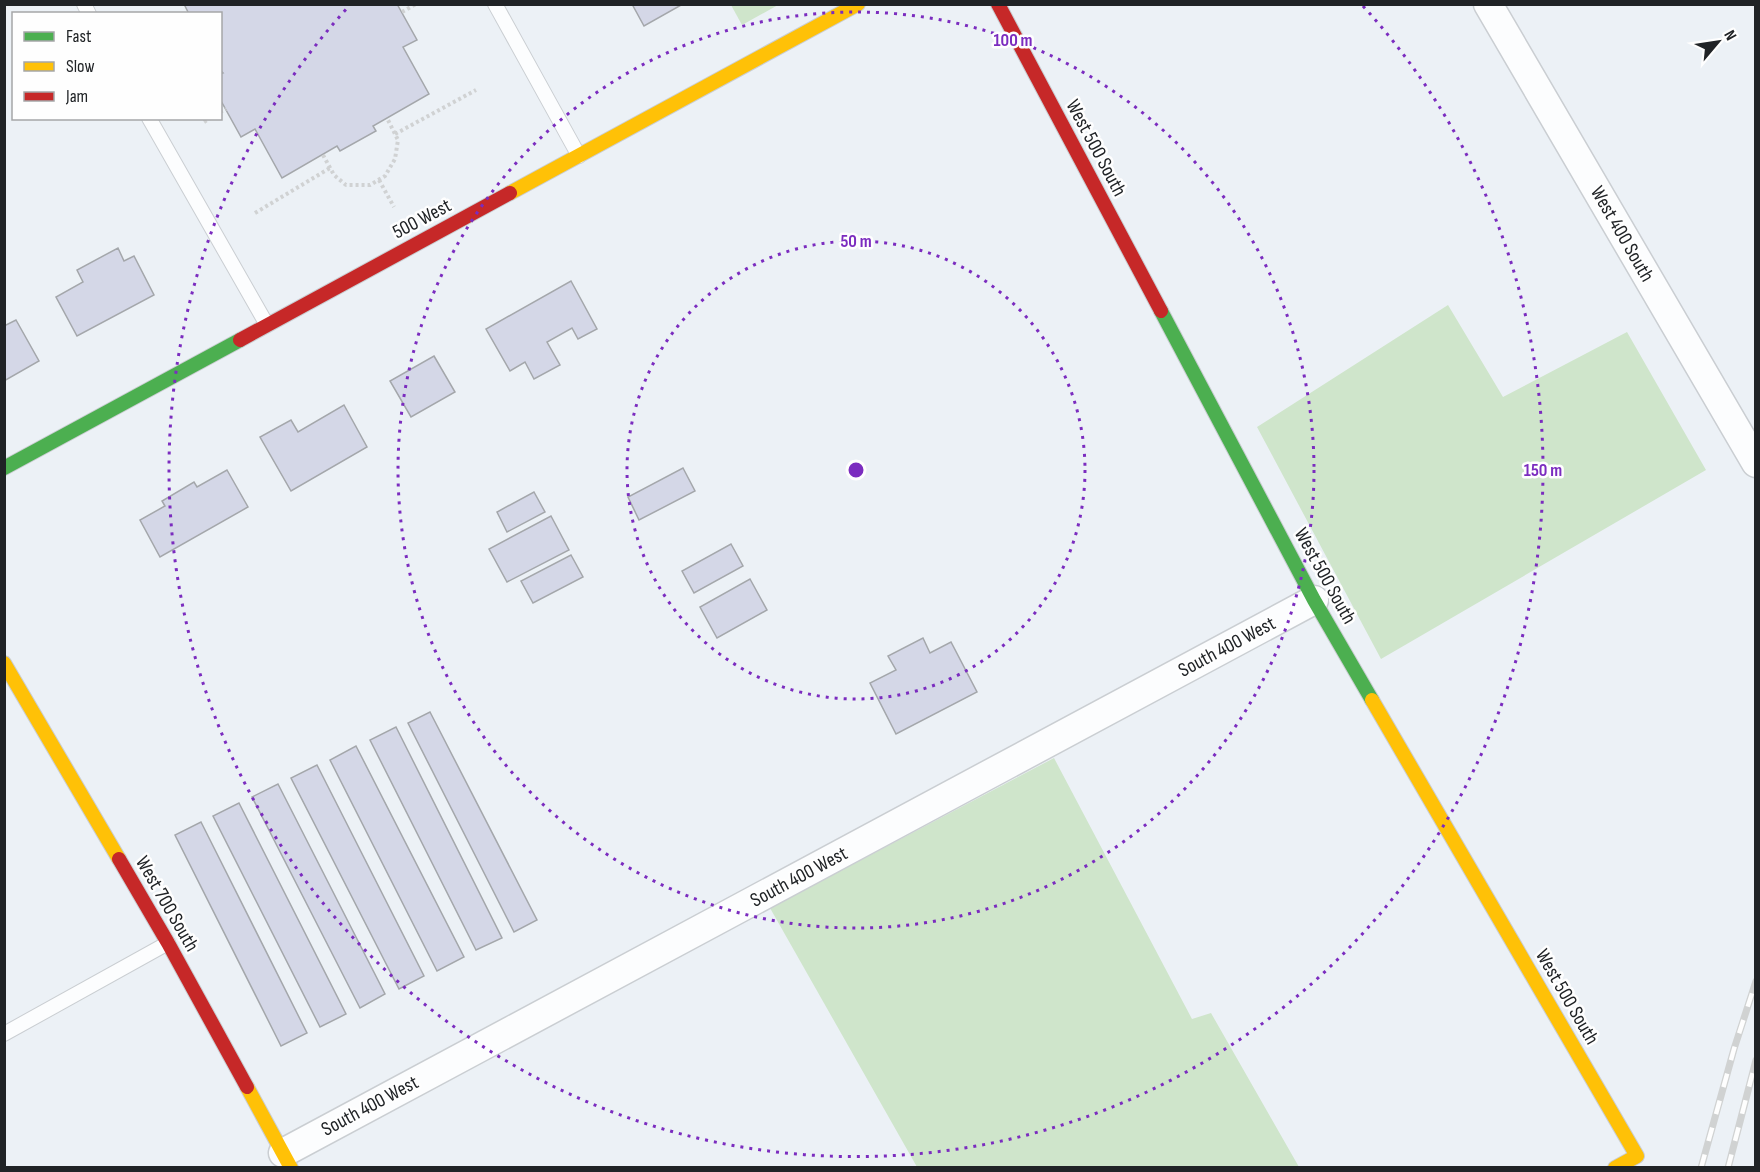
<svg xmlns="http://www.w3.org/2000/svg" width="1760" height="1172" viewBox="0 0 1760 1172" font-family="'Sofia Sans Condensed',sans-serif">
<rect width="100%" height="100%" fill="#ecf1f6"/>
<g fill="#cfe5cb">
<path d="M731,5H778L742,25Z"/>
<path d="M1448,305L1503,397L1627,332L1706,470L1381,659L1257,427Z"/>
<path d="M1054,758L1192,1019L1211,1013L1299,1167H917L770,908Z"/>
</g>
<g fill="#d4d7e7" stroke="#a4a7ab" stroke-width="1.5">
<path d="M184,4H397L417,40L403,47L429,94L373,126L376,131L340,151L337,146L282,178L255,129L241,137L220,99V74L223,73L220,70V14H189Z"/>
<path d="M632,4H683L644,26Z"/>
<path d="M118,248L124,261L134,256L154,295L77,336L56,297L83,282L77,270Z"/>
<path d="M571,281L597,329L578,339L572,328L547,342L560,365L534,379L525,362L510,371L486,329Z"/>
<path d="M16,320L39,361L4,381V326Z"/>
<path d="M434,356L455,392L411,417L390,381Z"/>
<path d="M344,405L367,447L291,491L260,437L291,420L298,432Z"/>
<path d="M683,468L695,491L639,520L628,497Z"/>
<path d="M227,470L248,507L160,557L140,520L165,506L162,501L194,482L197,487Z"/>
<path d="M534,492L545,512L507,532L497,512Z"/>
<path d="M551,516L569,550L507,582L489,549Z"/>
<path d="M731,544L743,566L694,593L682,571Z"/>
<path d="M571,555L583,577L533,603L521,581Z"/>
<path d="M750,579L767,610L717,638L700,607Z"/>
<path d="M923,638L930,653L951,642L977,692L896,734L870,683L896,670L888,656Z"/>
<path d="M430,712L537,920L514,932L408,723Z"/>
<path d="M396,727L502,938L476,950L370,740Z"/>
<path d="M356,746L464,957L437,971L330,760Z"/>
<path d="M317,765L424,976L399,989L291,778Z"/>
<path d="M278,784L385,994L360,1008L252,797Z"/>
<path d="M239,803L346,1014L320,1027L213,816Z"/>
<path d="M201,822L307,1033L281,1046L175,835Z"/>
</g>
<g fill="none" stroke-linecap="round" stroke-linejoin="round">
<defs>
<g id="lane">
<path d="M84,4L89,14"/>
<path d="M495,4L579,156"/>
<path d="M149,118L267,325"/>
<path d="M4,1034L168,943"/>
</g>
<g id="street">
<path d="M1488,4L1756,463"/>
<path d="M283,1153L1314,600"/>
</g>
<g id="fast">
<path d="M1161,311L1314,600L1372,700"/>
<path d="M4,468L240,340"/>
</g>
<g id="slow">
<path d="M510,193L858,4"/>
<path d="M4,663L119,859"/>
<path d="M1372,700L1637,1156L1615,1168"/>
<path d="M247,1087L291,1168"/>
</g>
<g id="jam">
<path d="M998,4L1161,311"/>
<path d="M240,340L510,193"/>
<path d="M119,859L168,943L247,1087"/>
</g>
</defs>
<use href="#lane" stroke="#caced2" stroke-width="16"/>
<use href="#street" stroke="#caced2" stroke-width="31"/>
<use href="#fast" stroke="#caced2" stroke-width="16"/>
<use href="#slow" stroke="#caced2" stroke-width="16"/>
<use href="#jam" stroke="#caced2" stroke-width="16"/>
<g stroke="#d0d2d3" stroke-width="4" stroke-dasharray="3 3" stroke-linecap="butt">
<path d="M402,12L416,4"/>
<path d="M220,112L226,109"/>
<path d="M204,122L210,118"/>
<path d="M395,134L476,90"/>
<path d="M323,155L334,175L346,185H370L385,176L395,159L398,140L387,118"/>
<path d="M379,180L394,207"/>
<path d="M255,213L330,168"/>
</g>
<use href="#lane" stroke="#fcfdfe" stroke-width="14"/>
<use href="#street" stroke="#fcfdfe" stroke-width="28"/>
<use href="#fast" stroke="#4caf50" stroke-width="14"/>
<use href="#slow" stroke="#ffc107" stroke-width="14"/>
<use href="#jam" stroke="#c62828" stroke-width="14"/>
<defs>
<g id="rail">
<path d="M1701,1168L1734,1049L1756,981"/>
<path d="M1728,1168L1756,1060"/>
</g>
</defs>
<use href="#rail" stroke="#d0d2d2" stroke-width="7"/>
<use href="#rail" stroke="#fefefe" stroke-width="4.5" stroke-dasharray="14" stroke-linecap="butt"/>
</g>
<g fill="none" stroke="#7b2cbf" stroke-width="3" stroke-dasharray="3 6">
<circle cx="856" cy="470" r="229"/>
<circle cx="856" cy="470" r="458"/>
<path d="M1363 6A687 687 0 1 1 349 6"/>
</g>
<g text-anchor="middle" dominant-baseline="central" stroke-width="5" stroke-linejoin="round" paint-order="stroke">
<g font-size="20" fill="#202326" stroke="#fefefe">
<text transform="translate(1096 148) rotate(62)">West 500 South</text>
<text transform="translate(422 219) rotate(-28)">500 West</text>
<text transform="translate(1622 234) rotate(60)">West 400 South</text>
<text transform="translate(1325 576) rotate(61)">West 500 South</text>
<text transform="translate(1227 647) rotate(-28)">South 400 West</text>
<text transform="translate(799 877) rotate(-28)">South 400 West</text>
<text transform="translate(167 904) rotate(60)">West 700 South</text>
<text transform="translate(1567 997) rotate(60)">West 500 South</text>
<text transform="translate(370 1106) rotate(-28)">South 400 West</text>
</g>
</g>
<circle cx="856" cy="470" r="9" fill="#7b2cbf" stroke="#fefefe" stroke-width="3"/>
<g font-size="18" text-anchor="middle" font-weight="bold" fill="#7b2cbf" stroke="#fefefe" stroke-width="5" stroke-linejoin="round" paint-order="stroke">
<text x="1013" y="46">100 m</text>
<text x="856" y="247">50 m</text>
<text x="1543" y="476">150 m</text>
</g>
<rect width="1760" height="1172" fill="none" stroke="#202326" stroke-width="12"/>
<rect x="12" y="12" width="210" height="108" fill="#fefefe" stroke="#a5a6a8" stroke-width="1.5"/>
<rect x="24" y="32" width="30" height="9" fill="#4caf50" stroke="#a5a6a8" stroke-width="1.5"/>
<text x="66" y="42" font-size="18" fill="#202326">Fast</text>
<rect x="24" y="62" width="30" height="9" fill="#ffc107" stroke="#a5a6a8" stroke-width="1.5"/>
<text x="66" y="72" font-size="18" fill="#202326">Slow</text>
<rect x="24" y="92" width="30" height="9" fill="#c62828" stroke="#a5a6a8" stroke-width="1.5"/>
<text x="66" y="102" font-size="18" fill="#202326">Jam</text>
<g transform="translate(1718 42) rotate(61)" stroke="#fefefe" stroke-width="4.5" paint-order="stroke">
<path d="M0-4.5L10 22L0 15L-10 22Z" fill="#202326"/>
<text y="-9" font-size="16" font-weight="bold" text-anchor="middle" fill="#202326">N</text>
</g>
</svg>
